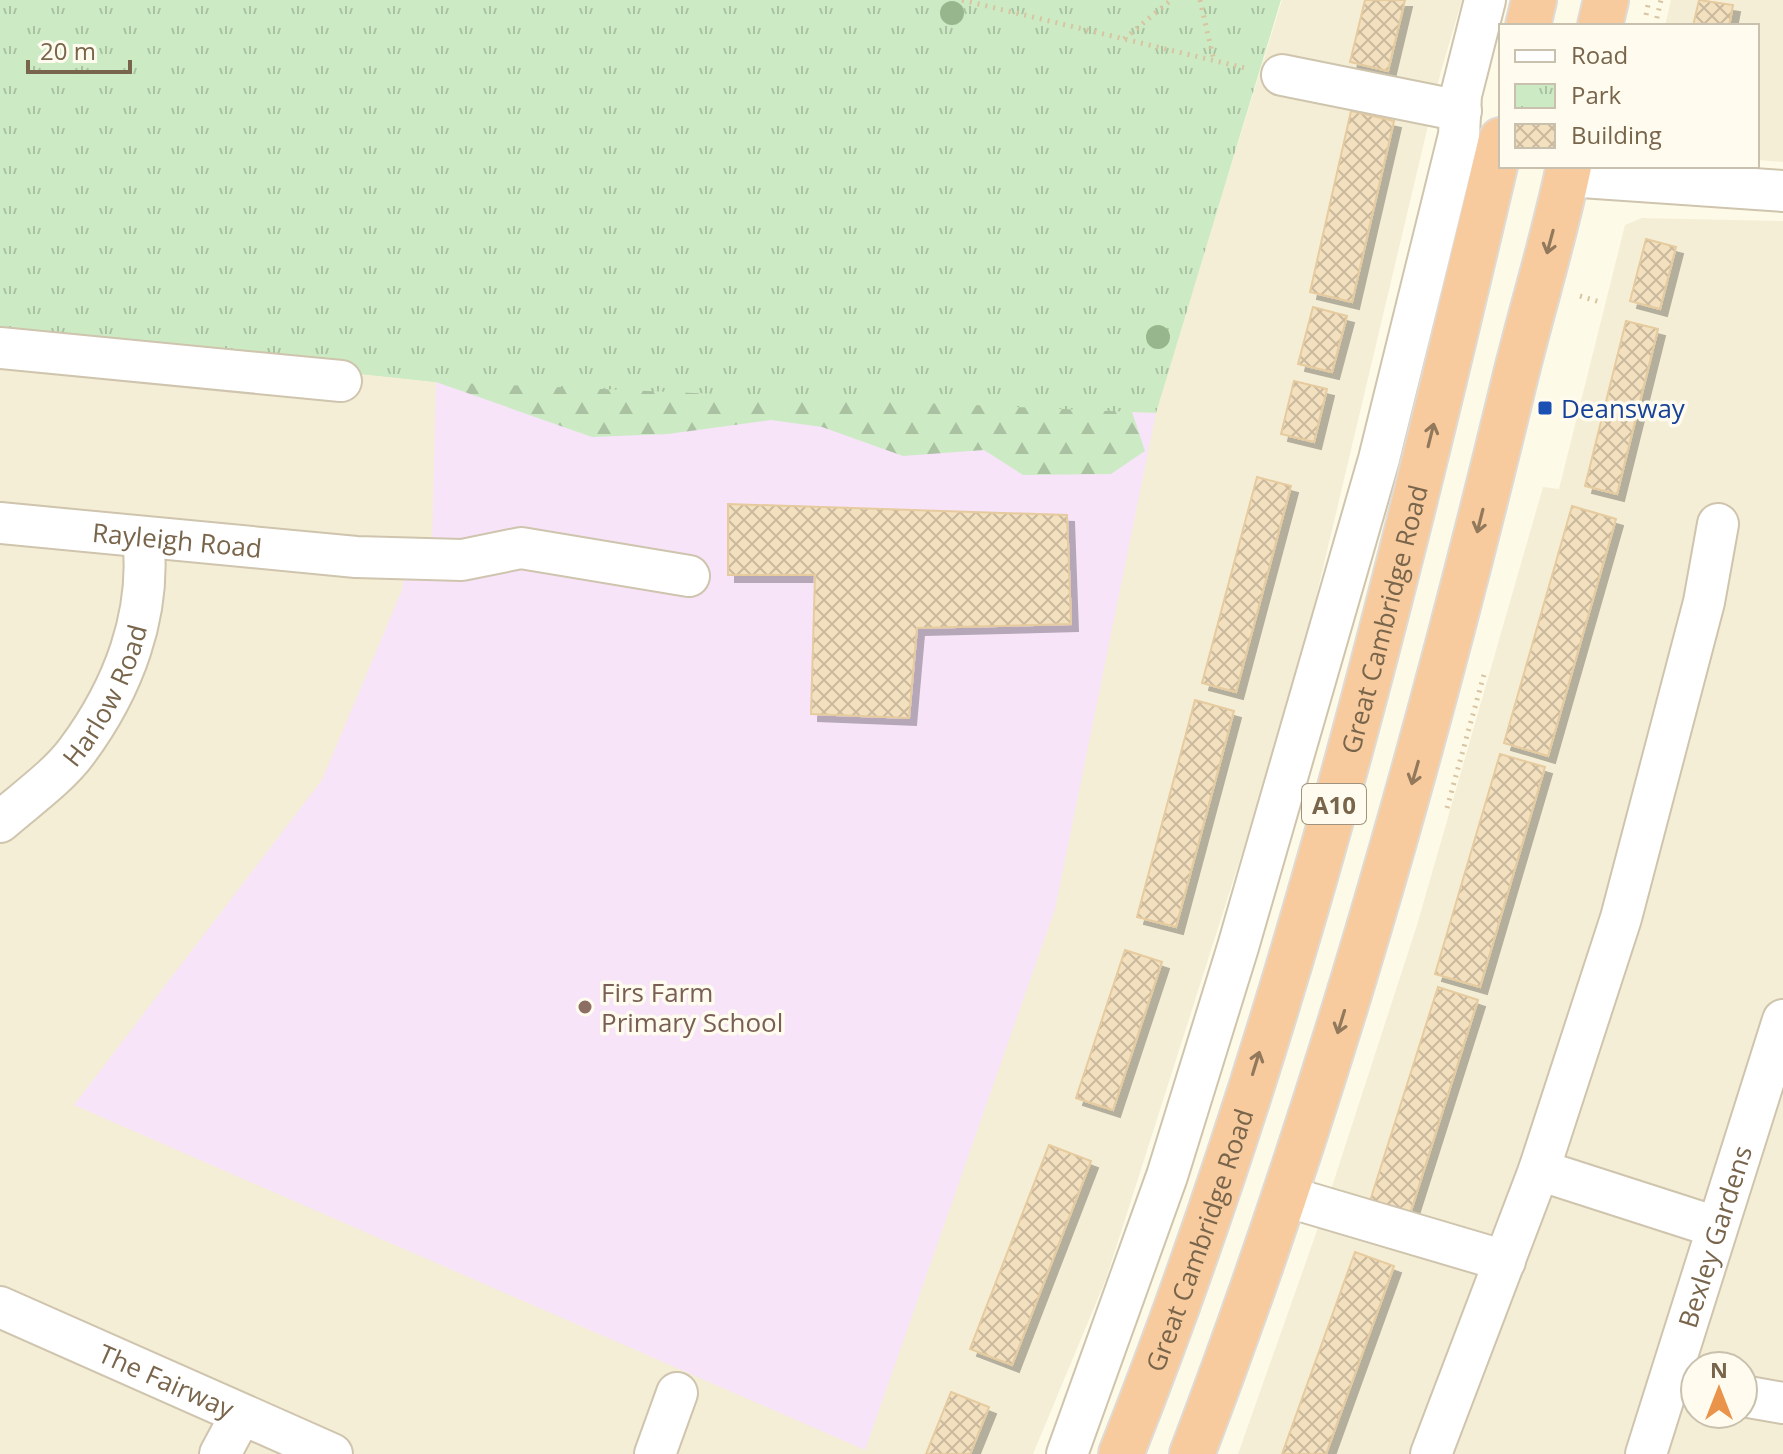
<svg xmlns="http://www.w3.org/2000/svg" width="1783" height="1454" viewBox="0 0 1783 1454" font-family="'Open Sans',sans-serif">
<defs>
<pattern id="forest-firs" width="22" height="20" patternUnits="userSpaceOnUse" patternTransform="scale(2)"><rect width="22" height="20" fill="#ccebc5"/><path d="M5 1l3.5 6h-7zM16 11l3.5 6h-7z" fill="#aac2a2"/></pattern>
<pattern id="park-tufts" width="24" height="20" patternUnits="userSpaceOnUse" patternTransform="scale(2)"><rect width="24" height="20" fill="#ccebc5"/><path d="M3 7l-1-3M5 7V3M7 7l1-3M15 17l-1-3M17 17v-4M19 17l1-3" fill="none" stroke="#aac2a2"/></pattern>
<pattern id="building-cross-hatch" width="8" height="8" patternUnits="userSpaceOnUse" patternTransform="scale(2)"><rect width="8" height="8" fill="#f3e0bf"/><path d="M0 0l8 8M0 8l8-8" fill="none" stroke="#cab99d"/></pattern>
<filter id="shadow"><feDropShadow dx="7" dy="7" stdDeviation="0" flood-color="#0004"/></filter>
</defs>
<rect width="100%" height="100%" fill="#fdfae8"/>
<g fill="#f5eed6" fill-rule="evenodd">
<path d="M1282,0H1462L1441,71L1294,690L1106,1279L1033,1454H0V335L1155,413Z"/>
<path d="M1671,0H1783V162L1757,160V26H1665Z"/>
<path d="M1642,218L1783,221V1454H1238L1325,1208L1417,925L1543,487L1559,489L1625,225ZM1695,1366H1743V1414H1695Z"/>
</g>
<path fill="#f7e4f9" d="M436,382L1156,413L1055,909L865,1450L74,1105L322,780L402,590L409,547L432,546Z"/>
<path fill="url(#forest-firs)" d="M0,318L1130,406L1145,451L1111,474L1023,475L984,450L903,456L822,427L771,420L668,434L592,437L436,382L73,343Z"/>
<path fill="url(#park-tufts)" d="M0,0H1281L1156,413L436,382L0,335Z"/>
<g fill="url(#building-cross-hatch)" stroke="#e6cb9f" stroke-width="2" filter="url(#shadow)">
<path d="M1365,0H1405L1388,71L1350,62Z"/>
<path d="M1699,0L1733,5L1729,26H1693Z"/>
<path d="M1351,111L1394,121L1352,302L1310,292Z"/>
<path d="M1646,239L1676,247L1660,309L1630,301Z"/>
<path d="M1313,307L1347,316L1332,372L1298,364Z"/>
<path d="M1626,321L1658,329L1617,494L1585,486Z"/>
<path d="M1294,381L1327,389L1314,442L1281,434Z"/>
<path d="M1257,477L1291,486L1236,692L1202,683Z"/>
<path d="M728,504L1067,515L1071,624L917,628L909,718L811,714L815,575H728Z"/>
<path d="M1572,506L1616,519L1548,756L1504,743Z"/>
<path d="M1195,700L1234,711L1176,927L1137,917Z"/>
<path d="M1500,754L1545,767L1480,987L1435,974Z"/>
<path d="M1125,950L1162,962L1113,1110L1076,1098Z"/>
<path d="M1438,987L1478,1000L1410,1214L1370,1201Z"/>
<path d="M1049,1145L1091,1161L1012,1365L970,1349Z"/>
<path d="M1355,1252L1394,1266L1326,1454H1282Z"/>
<path d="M951,1392L989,1407L970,1454H926Z"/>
</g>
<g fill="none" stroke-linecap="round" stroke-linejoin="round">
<defs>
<g id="minor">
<path d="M1282,75L1461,111"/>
<path d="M1567,176L1783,191"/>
<path d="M0,348L341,381"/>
<path id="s1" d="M0,523L356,557L462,560L521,548L689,576"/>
<path id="s2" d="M0,822C25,800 58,777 77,751C123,689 152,614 143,537"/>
<path d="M1539,1170L1716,1227"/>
<path d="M1285,1196L1505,1261"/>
<path id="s3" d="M0,1307L332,1454"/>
<path d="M1743,1396L1783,1403"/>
<path d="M220,1454L241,1415"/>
<path d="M655,1454L677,1393"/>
<path d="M1067,1454L1167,1176L1238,947L1379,459L1459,135L1461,95L1485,0"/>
<path d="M1431,1454L1539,1170L1621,918L1704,602L1718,524"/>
<path id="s4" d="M1646,1454L1783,1020"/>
</g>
<g id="highway">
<path d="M1528,26L1534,0"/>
<path d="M1600,26L1606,0"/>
<path id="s5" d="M1121,1454C1290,1030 1397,583 1501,140"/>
<path d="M1192,1454C1324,1109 1424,754 1511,395C1529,318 1553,243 1569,166"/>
</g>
</defs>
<use href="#minor" stroke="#cfc4ad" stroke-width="44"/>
<use href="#highway" stroke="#dfdad4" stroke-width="48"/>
<g stroke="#d8c4a1" stroke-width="5" stroke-dasharray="2 6" stroke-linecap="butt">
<path d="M962,0L1249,69"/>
<path d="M1200,0L1214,61"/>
<path d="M1646,15L1649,0"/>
<path d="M1655,26L1661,0"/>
<path d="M1124,39L1171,0"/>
<path d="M1580,296L1600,302"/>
<path d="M1447,808L1485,671"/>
</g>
<use href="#minor" stroke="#fff" stroke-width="40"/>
<use href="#highway" stroke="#f8cb9e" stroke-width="44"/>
</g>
<g fill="#98b68d">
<circle cx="952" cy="13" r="12"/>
<circle cx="1158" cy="337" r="12"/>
</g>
<defs><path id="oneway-shaft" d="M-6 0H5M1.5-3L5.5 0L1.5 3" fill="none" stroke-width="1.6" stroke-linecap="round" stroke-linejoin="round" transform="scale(2)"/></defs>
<g stroke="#92795c">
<use href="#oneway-shaft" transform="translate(1550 242) rotate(105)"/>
<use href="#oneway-shaft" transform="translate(1431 435) rotate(-76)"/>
<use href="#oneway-shaft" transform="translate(1480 521) rotate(104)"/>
<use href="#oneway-shaft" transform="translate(1415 773) rotate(106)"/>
<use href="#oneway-shaft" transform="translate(1341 1022) rotate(107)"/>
<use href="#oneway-shaft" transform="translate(1256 1063) rotate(-73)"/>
</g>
<rect fill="#1a4fb4" stroke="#fffcef" stroke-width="3" x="1537" y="400" width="16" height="16" rx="4"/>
<circle fill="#8d6e63" stroke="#fffcef" stroke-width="3" cx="585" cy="1007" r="8"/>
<g text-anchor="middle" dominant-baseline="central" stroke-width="7" stroke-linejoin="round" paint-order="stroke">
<rect fill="#fffcef" stroke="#a0927c" stroke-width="2" x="1302" y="784" width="64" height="40" rx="6"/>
<g font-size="24" font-weight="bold" fill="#78654b">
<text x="1334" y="804">A10</text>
</g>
<g font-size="26" fill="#164399" stroke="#fffcef" text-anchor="start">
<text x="1561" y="408">Deansway</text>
</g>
<g font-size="26" fill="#78654b" stroke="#fffcef">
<text stroke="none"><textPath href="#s1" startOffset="178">Rayleigh Road</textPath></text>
<text stroke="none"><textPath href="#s5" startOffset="876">Great Cambridge Road</textPath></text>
<text stroke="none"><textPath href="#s2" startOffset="168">Harlow Road</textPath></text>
<text stroke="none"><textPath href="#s4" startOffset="228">Bexley Gardens</textPath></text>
<text stroke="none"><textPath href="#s5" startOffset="228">Great Cambridge Road</textPath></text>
<text stroke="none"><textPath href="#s3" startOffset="182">The Fairway</textPath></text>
</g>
<g font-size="26" fill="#785e54" stroke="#fffcef" text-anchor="start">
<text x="601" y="992">Firs Farm<tspan x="601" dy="30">Primary School</tspan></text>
</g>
</g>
<rect x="1499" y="24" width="260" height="144" fill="#fffcef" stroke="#c9c0ad" stroke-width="2"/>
<rect x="1515" y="50" width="40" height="12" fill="#ffffff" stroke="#c9c0ad" stroke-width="2"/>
<text x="1571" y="64" font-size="24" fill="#78654b">Road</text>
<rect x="1515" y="84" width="40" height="24" fill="url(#park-tufts)" stroke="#c9c0ad" stroke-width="2"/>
<text x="1571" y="104" font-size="24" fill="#78654b">Park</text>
<rect x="1515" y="124" width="40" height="24" fill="url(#building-cross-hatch)" stroke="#c9c0ad" stroke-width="2"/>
<text x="1571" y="144" font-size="24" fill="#78654b">Building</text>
<g transform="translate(1719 1390)"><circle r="38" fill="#fffcef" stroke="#c9c0ad" stroke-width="2"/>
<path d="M0-6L14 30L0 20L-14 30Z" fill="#e9934b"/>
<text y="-12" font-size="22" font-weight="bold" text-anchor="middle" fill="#78654b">N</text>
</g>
<path d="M28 60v12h102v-12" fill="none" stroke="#78654b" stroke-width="4"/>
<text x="40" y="60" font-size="24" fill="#78654b" stroke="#fffcef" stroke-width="6" paint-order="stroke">20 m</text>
</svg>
